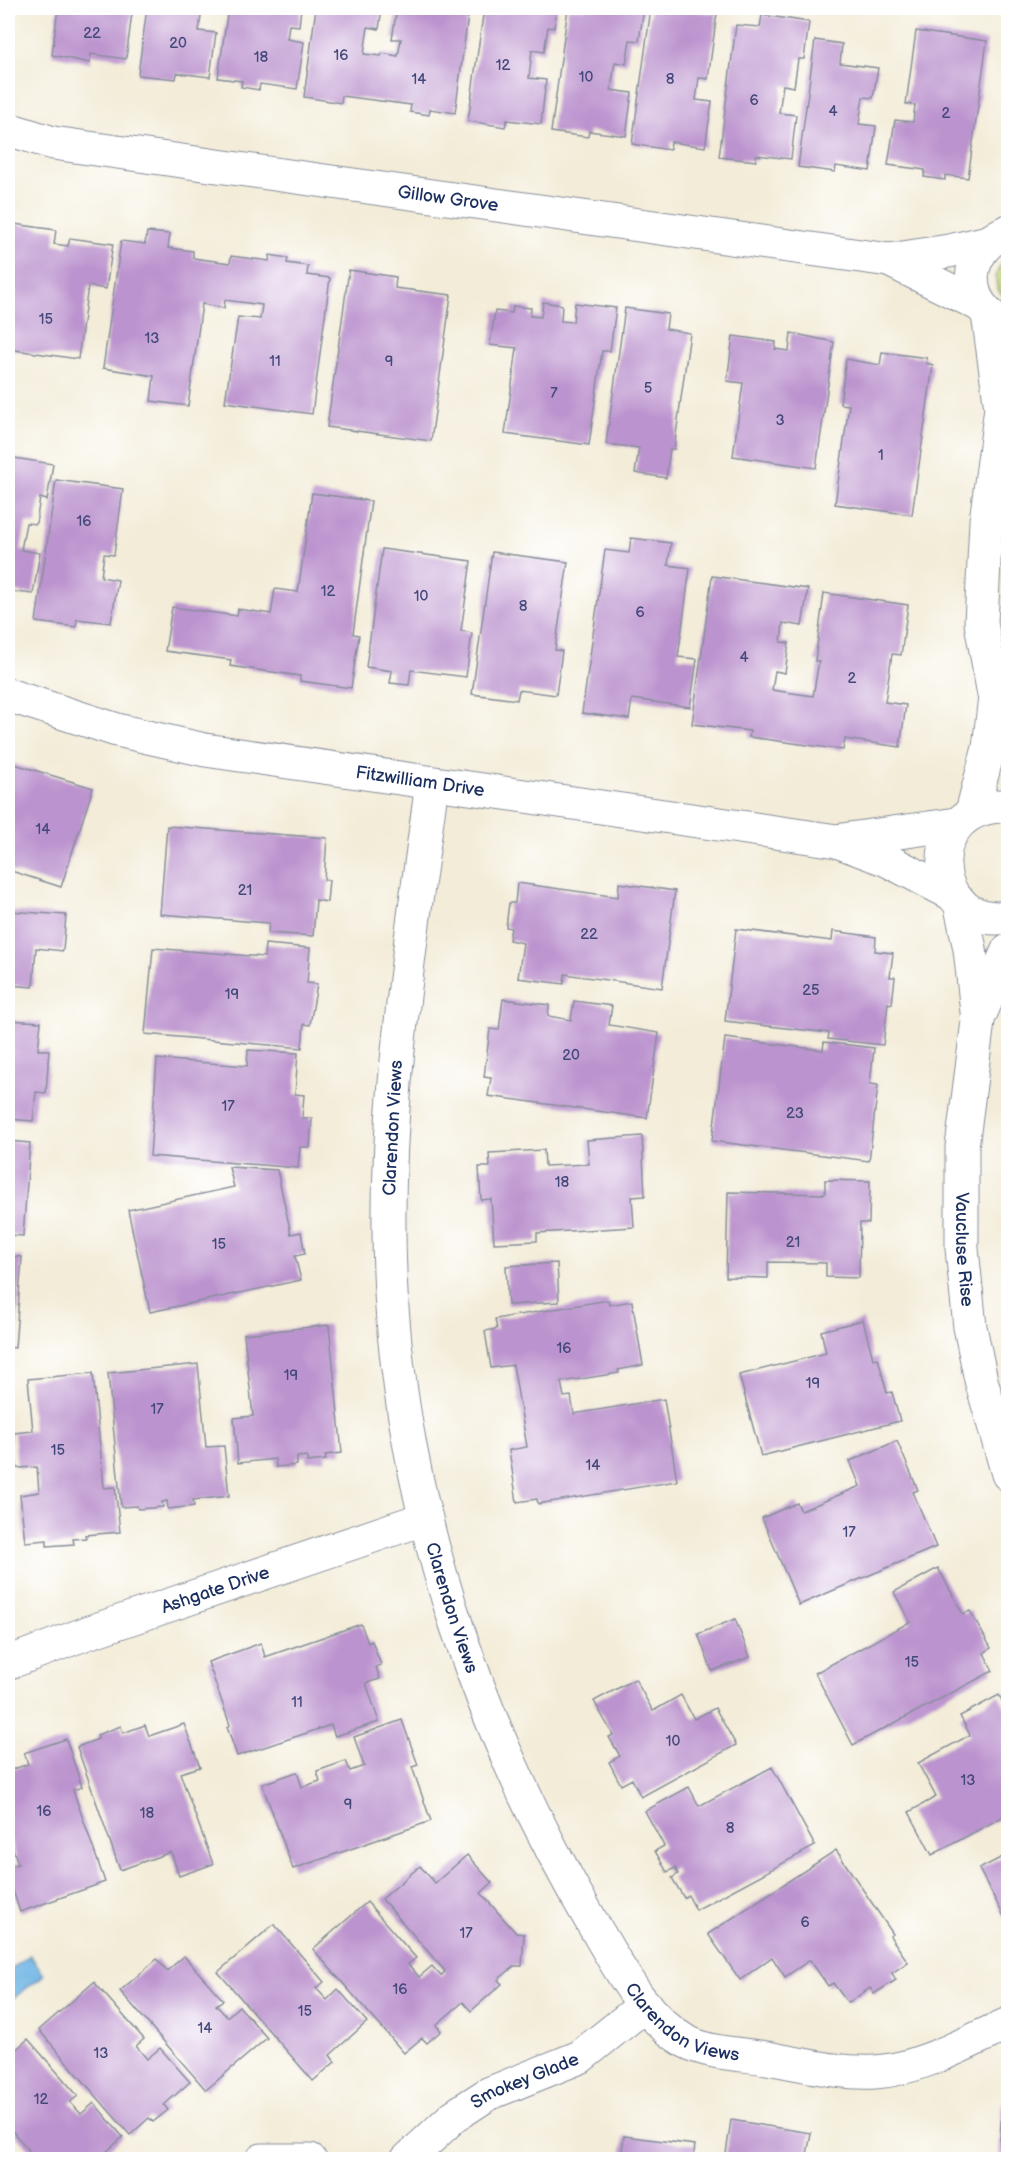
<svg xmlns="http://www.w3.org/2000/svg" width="1016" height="2167" viewBox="0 0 1016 2167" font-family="'Balsamiq Sans',sans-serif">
<rect width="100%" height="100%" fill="#fff"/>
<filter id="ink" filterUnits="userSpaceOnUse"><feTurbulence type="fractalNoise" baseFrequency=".0167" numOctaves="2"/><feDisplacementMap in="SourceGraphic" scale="12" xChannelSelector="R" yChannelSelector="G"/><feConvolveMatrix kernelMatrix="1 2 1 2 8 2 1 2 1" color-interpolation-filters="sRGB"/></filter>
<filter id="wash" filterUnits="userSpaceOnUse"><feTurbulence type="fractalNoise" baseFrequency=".008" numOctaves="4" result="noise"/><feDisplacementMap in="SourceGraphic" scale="24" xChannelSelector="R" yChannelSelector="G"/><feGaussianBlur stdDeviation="1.35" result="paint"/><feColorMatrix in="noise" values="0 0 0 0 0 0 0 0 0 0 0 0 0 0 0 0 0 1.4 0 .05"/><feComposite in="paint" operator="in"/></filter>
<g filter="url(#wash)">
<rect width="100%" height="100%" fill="#f3ecd8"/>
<path fill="#c1d375" stroke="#6e816a" stroke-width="1.5" d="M1008,258V299C991,289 993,269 1008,258Z"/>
<path fill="#6cb3e3" stroke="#4471a0" stroke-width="1.5" d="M30,1955L44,1975L8,2002V1972Z"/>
<g id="blocks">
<g fill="#bb93ce">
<path d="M58,8H117V10L132,13L126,59L91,54L90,63L52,55Z"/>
<path d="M147,8H202L199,31L216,33L210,77L177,73L176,79L138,75Z"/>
<path d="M228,8H301L299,26L289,25L287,39L304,42L297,89L260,84L259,90L241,87L242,81L218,78Z"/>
<path d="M316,8H382L379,29L368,27L364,54L381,56L382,53L398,56L401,39H392L397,8H469L455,113L430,109L429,115L410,112L411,105L342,96L341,103L304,97Z"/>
<path d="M484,8H557L554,28L548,27L544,52L532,50L529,78L546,80L541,124L507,120L505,127L468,121Z"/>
<path d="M568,8H644L639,41L630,40L626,64L615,62L611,90L632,93L626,136L589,131L588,137L551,132Z"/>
<path d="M651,8L717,13L708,79L699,78L696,100L712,102L705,147L671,142L670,150L632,144Z"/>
<path d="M762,15L809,22L804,59H798L794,87L783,85L779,113L796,115L791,159L756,155V161L719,157L736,25L760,27Z"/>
<path d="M916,31L987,41L968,178L945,175V180L924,177L925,170L888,165L895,120L913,122L915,105L906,104Z"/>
<path d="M815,40L842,44L840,63L878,68L873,98L863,97L859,124L876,126L870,171L836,166L835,172L798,167Z"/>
<path d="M14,224L56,230L54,244L68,246L70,238L113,244L106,289L88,286L78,359L8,349V268Z"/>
<path d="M147,232L170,234L168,248L193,251V258L230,263L231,256L269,261L270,255L288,258L287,263L308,266L307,275L330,278L312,414L225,402L238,317L260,319L262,305L225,300L224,308L202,304L188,406L151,401L154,376L103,368L121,241L145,244Z"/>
<path d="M349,270L396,277L395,288L451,295L431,441L327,427Z"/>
<path d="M543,302L562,305L561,321L573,322L575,303L616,308L610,351H602L589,445L505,434L517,348L490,345L495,311L512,313L513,306L531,308L530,316L541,317Z"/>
<path d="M625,308L668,314L666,329L690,333L674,449H670L666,478L635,473L639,448L606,444Z"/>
<path d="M791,333L834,342L816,468L733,456L743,383L727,381L733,336L776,342L775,349L789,351Z"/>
<path d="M882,352L927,358L926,363L933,365L912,515L835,504L849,405L840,404L846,359L880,365Z"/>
<path d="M8,457L53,464L47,500L40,498L36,524L26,523L21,550L40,553L33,594L8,591Z"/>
<path d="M56,480L123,489L114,555L104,554L101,577L118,580L111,623L77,619L76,627L36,622Z"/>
<path d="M312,493L371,501L353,634L359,635L351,688L300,681V676L230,666L231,660L165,651L172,607L237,616L238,609L271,614L275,589L298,592Z"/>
<path d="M631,538L671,543L668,565L690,568L678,657L697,659L690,707L632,699L629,719L582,713L605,550L629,553Z"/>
<path d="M382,549L471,561L461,631L472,633L466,677L411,670L409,685L390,683L392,671L366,667Z"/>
<path d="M492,552L568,562L555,650L562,651L556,695L519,690L517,700L472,694Z"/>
<path d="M712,576L808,589L802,626L783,623L781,642L789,643L785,673L775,671L772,690L813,696L819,661H815L824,593L908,605L901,655L892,654L885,702L906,705L900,747L845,739L843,750L749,737L750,731L692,724Z"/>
<path d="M8,762L93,788L61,887L8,870Z"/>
<path d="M167,826L327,838L324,880H329L327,902L316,900L313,936L268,933L269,923L160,914Z"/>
<path d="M517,883L618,897L619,883L675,891L662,988L565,974L564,984L518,978L523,943L509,940L511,928L506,927L509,903H515Z"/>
<path d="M8,911L66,915L63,951L36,948L33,987L8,985Z"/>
<path d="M736,929L832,941L833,931L876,937L875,951L893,953L890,977H895L892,1004L888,1003L883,1045L828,1039L829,1033L725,1021Z"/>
<path d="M265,944L310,948L307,983L317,984L310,1025L304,1024L302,1048L145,1034L153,948L264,957Z"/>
<path d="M503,999L549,1005L548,1016L571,1020L574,1001L612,1006L609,1025L659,1033L647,1118L488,1096L491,1078L484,1077L490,1029L499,1030Z"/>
<path d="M8,1020L41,1022L38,1050H49L46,1093L36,1092L33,1121L8,1119Z"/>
<path d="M725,1038L823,1050L824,1042L874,1048L870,1084L878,1085L869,1161L712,1141Z"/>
<path d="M248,1050L298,1053L295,1094L304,1095L302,1118H312L310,1147H300L298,1168L150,1156L157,1059L247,1066Z"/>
<path d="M642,1136L645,1196L632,1197L634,1227L537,1233V1241L494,1243L491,1199L481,1200L479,1167H490L489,1153L544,1150L545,1166L589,1164L587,1140Z"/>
<path d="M8,1141L30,1143L23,1236L8,1235Z"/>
<path d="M229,1167L277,1170L291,1234L301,1232L305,1254L295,1256L301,1280L150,1312L128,1210L234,1187Z"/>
<path d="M825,1180L870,1181L869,1223H860L859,1278L826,1277V1263L768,1262V1278L726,1277L728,1192L825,1194Z"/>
<path d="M8,1256L22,1257L15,1348L8,1347Z"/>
<path d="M557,1263L559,1302L508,1305L506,1266Z"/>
<path d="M608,1300L609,1305L632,1301L643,1365L618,1370L619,1373L561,1382L564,1397L571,1396L574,1414L664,1399L677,1481L538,1504L537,1499L517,1502L509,1450L527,1447L513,1365L491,1368L485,1331L497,1329L495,1319Z"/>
<path d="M863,1320L873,1359L878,1358L887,1393L892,1392L900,1421L761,1456L739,1375L826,1353L821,1331Z"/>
<path d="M329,1325L342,1453L325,1455L326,1460L307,1462V1456L297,1457V1465L276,1467L275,1459L238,1463L234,1418L253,1416L244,1334Z"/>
<path d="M198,1364L206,1447L224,1446L229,1496L193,1500L194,1506L168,1509L167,1501L162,1502L163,1507L138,1509L137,1506L121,1507L108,1373Z"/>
<path d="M93,1373L104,1488L115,1487L120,1532L85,1535L86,1538L73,1539L74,1544L47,1546V1540L25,1542L20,1495L39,1492L37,1467L17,1468L14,1433L33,1431L28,1379Z"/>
<path d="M897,1441L918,1490L913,1492L936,1547L799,1605L762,1518L797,1503L801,1511L860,1486L850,1461Z"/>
<path d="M938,1568L963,1614L970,1611L991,1648L984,1653L993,1671L853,1745L815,1673L910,1622L894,1592Z"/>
<path d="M735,1619L750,1657L712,1671L698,1634Z"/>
<path d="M361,1624L368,1643L372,1641L381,1665L376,1667L380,1679L366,1683L379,1722L335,1736L331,1725L237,1756L227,1727L230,1725L208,1662L261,1643L265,1657Z"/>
<path d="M635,1679L653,1711L681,1695L694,1719L715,1708L736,1745L641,1797L632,1779L621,1785L609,1762L620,1756L609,1737L613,1735L594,1701Z"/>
<path d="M999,1695L1008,1712V1814L932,1855L909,1812L936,1797L918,1763L970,1735L960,1716Z"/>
<path d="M402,1720L418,1765L412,1767L431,1821L293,1869L262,1784L297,1772L302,1787L320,1781L317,1771L346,1761L350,1771L364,1766L354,1737Z"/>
<path d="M184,1724L200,1767L180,1773L213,1864L179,1876L171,1852L120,1870L77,1747L98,1739L97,1735L121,1726L123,1733L145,1725L149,1736Z"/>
<path d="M66,1739L82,1787L73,1790L105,1882L20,1912L8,1875V1867L18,1864L8,1833V1771L28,1764L24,1753Z"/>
<path d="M772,1767L815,1846L696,1910L688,1895L684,1898L672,1878L678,1874L675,1868L667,1872L655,1851L664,1846L645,1811L689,1787L699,1806Z"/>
<path d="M836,1850L893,1934L890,1936L908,1962L892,1973L896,1980L874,1994L870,1988L848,2003L833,1983L828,1986L810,1960L785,1977L772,1957L740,1980L708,1934Z"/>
<path d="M1008,1854V1924L979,1869Z"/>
<path d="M467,1855L492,1883L481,1893L516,1933L524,1934L522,1966H514L498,1980L502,1984L471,2011L463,2002L436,2025L441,2031L427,2043L422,2038L404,2053L313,1949L367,1902L416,1958L408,1964L419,1977L432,1966L441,1976L445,1971L382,1899L420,1866L435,1883Z"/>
<path d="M274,1924L324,1982L316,1988L327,2000L338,1989L367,2022L330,2055L335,2062L313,2081L218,1972Z"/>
<path d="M184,1956L223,2000L216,2005L227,2017L239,2006L267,2038L206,2090L120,1991L157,1959L167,1971Z"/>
<path d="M94,1982L144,2039L136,2046L147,2059L160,2048L190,2082L164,2105L168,2110L153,2122L149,2118L130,2135L39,2030Z"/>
<path d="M28,2039L78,2096L70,2102L81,2114L94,2103L123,2137L97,2160H37L8,2126V2057Z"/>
<path d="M1002,2103H1008V2160H999Z"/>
<path d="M731,2120L811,2133L806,2160H725Z"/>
<path d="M624,2136L695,2145L693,2160H621Z"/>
</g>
</g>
</g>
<g filter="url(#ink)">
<use href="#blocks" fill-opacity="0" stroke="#878e9b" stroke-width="1.5"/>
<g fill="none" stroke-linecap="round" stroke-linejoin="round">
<defs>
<g id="minor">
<path id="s1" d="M8,129L53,143L889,260L949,251L988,242"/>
<path d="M889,260L980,305"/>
<path d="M988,314L1001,408L986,521L981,623L995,700L1008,737"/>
<path d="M1007,325C959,306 962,249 1008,231"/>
<path id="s2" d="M8,695L117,730L205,750L837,841L885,859L952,894"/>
<path id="s3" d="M432,783C409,957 379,1132 392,1308C408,1526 483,1737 593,1924C617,1964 643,2017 685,2041C709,2054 741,2054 767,2058C802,2064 840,2074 875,2072C921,2069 967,2042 1008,2024"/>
<path d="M1008,806C917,803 928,930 1008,917"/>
<path d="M972,812L989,748L994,705"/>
<path d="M842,840L957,824"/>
<path id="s4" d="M960,902L970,949L978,1021L962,1147V1249L970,1327L981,1380L1008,1474"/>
<path d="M978,1019L1008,950"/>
<path id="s5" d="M8,1663L87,1633L426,1518"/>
<path d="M262,2160H310"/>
<path id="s6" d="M407,2160L454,2116L488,2094L580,2057L645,2005"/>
</g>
</defs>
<use href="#minor" stroke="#878e9b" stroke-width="35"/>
<use href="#minor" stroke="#fff" stroke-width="33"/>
</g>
</g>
<g text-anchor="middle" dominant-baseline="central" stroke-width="5" stroke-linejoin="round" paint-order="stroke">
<g font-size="15" fill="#43487a">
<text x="92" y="33">22</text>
<text x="178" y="43">20</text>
<text x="341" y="55">16</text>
<text x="261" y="57">18</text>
<text x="503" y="65">12</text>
<text x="586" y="77">10</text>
<text x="419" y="79">14</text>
<text x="670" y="79">8</text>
<text x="754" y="100">6</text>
<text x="833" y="111">4</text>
<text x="946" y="113">2</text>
<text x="46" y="319">15</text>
<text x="152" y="338">13</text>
<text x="275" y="361">11</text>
<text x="389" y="361">9</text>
<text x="648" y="388">5</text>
<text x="554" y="393">7</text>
<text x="780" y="420">3</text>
<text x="881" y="455">1</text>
<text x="84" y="521">16</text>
<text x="328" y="591">12</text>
<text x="421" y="596">10</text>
<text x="523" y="606">8</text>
<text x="640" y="612">6</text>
<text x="744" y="657">4</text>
<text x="852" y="678">2</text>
<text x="43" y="829">14</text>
<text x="245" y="890">21</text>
<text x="589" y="934">22</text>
<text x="811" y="990">25</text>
<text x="232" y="994">19</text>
<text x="571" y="1055">20</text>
<text x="228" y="1106">17</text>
<text x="795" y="1113">23</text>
<text x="562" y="1182">18</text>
<text x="793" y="1242">21</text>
<text x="219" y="1244">15</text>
<text x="564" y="1348">16</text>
<text x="291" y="1375">19</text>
<text x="813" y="1383">19</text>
<text x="157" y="1409">17</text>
<text x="58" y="1450">15</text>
<text x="593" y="1465">14</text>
<text x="849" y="1532">17</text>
<text x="912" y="1662">15</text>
<text x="297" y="1702">11</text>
<text x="673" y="1741">10</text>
<text x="968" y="1780">13</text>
<text x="348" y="1804">9</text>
<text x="44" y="1811">16</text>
<text x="147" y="1813">18</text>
<text x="730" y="1828">8</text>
<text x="805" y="1922">6</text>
<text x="466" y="1933">17</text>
<text x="400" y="1989">16</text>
<text x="305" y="2011">15</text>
<text x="205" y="2028">14</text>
<text x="101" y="2053">13</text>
<text x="41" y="2099">12</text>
</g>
<g font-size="18" fill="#1b2f5e" stroke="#fff">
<text stroke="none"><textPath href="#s1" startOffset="446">Gillow Grove</textPath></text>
<text stroke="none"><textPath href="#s2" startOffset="422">Fitzwilliam Drive</textPath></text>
<text transform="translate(393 1128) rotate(-87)">Clarendon Views</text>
<text stroke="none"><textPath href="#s4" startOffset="350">Vaucluse Rise</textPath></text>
<text stroke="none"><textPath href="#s5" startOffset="220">Ashgate Drive</textPath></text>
<text stroke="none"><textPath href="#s3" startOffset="834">Clarendon Views</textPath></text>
<text stroke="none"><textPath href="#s3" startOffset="1320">Clarendon Views</textPath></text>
<text stroke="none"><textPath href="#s6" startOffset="144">Smokey Glade</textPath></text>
</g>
</g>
<rect width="1016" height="2167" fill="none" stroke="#fff" stroke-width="30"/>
</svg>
